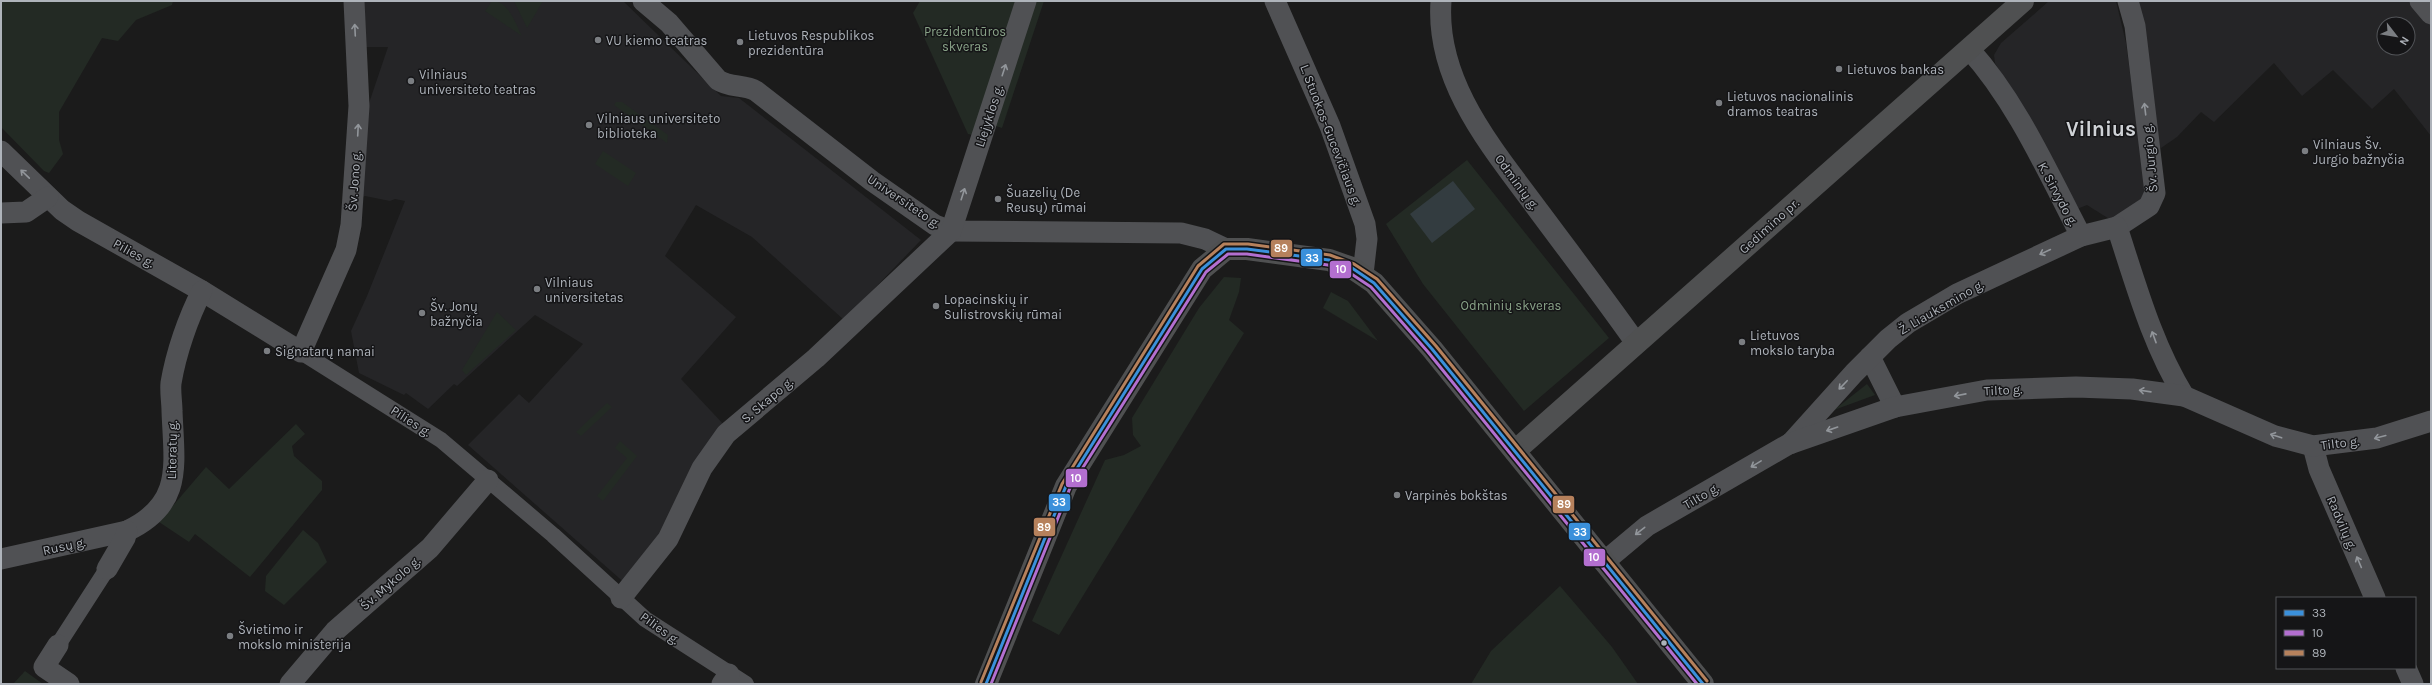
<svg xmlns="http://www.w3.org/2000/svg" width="2432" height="685" viewBox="0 0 2432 685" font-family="Karla,sans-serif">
<rect width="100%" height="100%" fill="#1b1b1b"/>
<g fill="#252527" fill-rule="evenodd">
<path d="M364,1H623L721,96L739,98L921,240L844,320L752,237L696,205L665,256L736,317L681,379L726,427L679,511L627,585L468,445L519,394L529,403L583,344L535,315L457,386L454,384L428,409L406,393L404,395L359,373L351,331L367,296L405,201L395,199L390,201L365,196L360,198L366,112L388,47H365Z"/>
<path d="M2049,1H2116L2126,43L2147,200L2111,220L2087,205L2077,209L1995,63L1994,55L2001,43Z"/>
<path d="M2132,1H2410L2431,25V136L2394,89L2372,109L2333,70L2302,96L2274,63L2214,122L2201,112L2177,137L2161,148L2156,144ZM2384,24H2408V48H2384Z"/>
</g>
<g fill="#232a24">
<path d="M1,1H173L172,5L136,20L118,41L102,38L59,112V140L63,154L49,173L44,171L1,127Z"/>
<path d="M492,1C509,1 515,23 522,36L485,11Z"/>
<path d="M514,1H543L527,28Z"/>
<path d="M920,1H1017L973,135L968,134L913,13Z"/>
<path d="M1034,1H1044L1002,128L993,125Z"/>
<path d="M616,102H622L668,135L667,143L614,105Z"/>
<path d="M603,151L636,173L628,186L595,164Z"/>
<path d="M1467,160L1609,338L1524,411L1423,284L1386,224Z"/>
<path d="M1224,277L1241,278L1239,292L1229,320L1244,333L1059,635L1032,621L1105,460L1124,455L1141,446L1133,435L1132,418L1199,308Z"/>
<path d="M1331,292L1348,301L1378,341L1323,308Z"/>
<path d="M497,312L516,330L466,375L462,370Z"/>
<path d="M1867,384L1875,395L1834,410Z"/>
<path d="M607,403L612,407L581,436L576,432Z"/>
<path d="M296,424L305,434L292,446L294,456L322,481V490L250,577L195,534L189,542L159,522L206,467L229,489Z"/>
<path d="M620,441L637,456L603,501L597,496L627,458L615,448Z"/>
<path d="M303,530L318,543L327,562L284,605L265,591L266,576Z"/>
<path d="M1560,586L1612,647L1638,684H1471L1491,651Z"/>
<path d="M25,671L43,684H13Z"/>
</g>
<path fill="#333c40" d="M1453,181L1475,209L1432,243L1410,214Z"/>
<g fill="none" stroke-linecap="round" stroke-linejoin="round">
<g stroke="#505154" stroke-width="16">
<path d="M301,352L441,440L553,535L645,619L746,684"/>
<path d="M58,645L107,569"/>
</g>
<g stroke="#505154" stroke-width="21">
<path d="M643,1L669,23L718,80C730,88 744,84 756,91L872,181L935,225L951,231L1181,233L1205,239L1226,249"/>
<path d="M1275,1L1330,126L1365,224L1367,239L1363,274"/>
<path d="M1441,1C1435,84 1495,151 1541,214C1573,257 1605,299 1636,343"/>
<path d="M2420,1L2431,14"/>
<path d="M1969,49C2017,102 2048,173 2081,236"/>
<path d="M1,151L62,210L78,221L202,291L301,352L346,250L351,225L359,106L354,1"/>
<path d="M1,213L26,212L48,197"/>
<path d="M2117,227L2149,206L2155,193L2135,26L2128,1"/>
<path d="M1870,357L1895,407"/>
<path d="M1790,444L1854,373L1888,339L1908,323L1957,294L2081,236L2117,227C2136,285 2152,344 2184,396"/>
<path d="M2313,446L2319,469L2375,598"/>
<path d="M1,559L127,531C184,504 174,465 172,411C172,402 170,392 171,383C176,353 188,318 202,291"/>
<path d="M1604,562L1647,526L1789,444L1895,407L1987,390L2076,387L2132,389L2184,396L2275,436L2313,446L2377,438L2431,421"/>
<path d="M107,569L125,538L127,531"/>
<path d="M621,598L668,539L702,468L726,434L816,358L951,231L1026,1"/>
<path d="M58,645L44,667L69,684"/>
<path d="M2406,668L2413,684"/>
<path d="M290,684L335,631L430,548L488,480"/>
<path d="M722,684L729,674"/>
</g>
<g stroke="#4f5051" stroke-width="22">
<path d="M1515,451L2023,1"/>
<path d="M986,684L1066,486L1202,269L1226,249H1247L1329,260L1352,268L1374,283L1432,349L1703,684"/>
</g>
<defs>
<path id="bus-1" d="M986,684L1066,486L1202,269L1226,249H1247L1329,260L1352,268L1374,283L1432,349L1703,684"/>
<path id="bus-2" d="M991,684L1070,488L1206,272L1228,254H1247L1328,265L1350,273L1371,287L1428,352L1697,684"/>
<path id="bus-3" d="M981,682L1062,484L1198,266L1224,244H1248L1330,255L1354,264L1377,279L1436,346L1707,681"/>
</defs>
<use href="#bus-1" stroke="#151517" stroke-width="6"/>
<use href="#bus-2" stroke="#151517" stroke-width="6"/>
<use href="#bus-3" stroke="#151517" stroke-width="6"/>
<use href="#bus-1" stroke="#3a90db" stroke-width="3"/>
<use href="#bus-2" stroke="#b36fd0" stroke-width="3"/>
<use href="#bus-3" stroke="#b6815c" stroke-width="3"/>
</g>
<defs><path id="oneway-shaft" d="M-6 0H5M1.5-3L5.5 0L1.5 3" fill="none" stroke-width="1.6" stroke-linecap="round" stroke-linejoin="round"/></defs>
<g stroke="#92969b">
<use href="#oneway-shaft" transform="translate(355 30) rotate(-93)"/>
<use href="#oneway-shaft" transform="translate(1004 70) rotate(-72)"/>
<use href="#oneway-shaft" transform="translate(2145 109) rotate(-97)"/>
<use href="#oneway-shaft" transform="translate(358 130) rotate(-87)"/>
<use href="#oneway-shaft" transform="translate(25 174) rotate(-136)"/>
<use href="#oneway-shaft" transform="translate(963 194) rotate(-72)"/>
<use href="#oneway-shaft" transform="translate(2045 252) rotate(155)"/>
<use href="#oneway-shaft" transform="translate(2154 337) rotate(-110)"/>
<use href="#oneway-shaft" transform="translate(1843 385) rotate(134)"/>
<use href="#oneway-shaft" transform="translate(2145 391) rotate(-172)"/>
<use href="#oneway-shaft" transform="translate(1960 395) rotate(169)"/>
<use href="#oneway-shaft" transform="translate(1832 429) rotate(161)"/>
<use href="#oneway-shaft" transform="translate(2276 436) rotate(-162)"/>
<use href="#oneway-shaft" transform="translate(2380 437) rotate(165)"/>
<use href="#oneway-shaft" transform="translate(1756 464) rotate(149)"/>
<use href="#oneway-shaft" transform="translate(1640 531) rotate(142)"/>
<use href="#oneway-shaft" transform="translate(2359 562) rotate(-113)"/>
</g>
<g fill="#7b7e82" stroke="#151517" stroke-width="1.5">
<circle cx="598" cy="40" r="4"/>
<circle cx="740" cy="42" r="4"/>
<circle cx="1839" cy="69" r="4"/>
<circle cx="411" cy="81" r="4"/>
<circle cx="1719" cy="103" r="4"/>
<circle cx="589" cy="125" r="4"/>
<circle cx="2305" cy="151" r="4"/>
<circle cx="998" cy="199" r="4"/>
<circle cx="537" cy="289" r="4"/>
<circle cx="936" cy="306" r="4"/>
<circle cx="422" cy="313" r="4"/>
<circle cx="1742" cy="342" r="4"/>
<circle cx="267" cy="351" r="4"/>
<circle cx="1397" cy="495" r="4"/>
<circle cx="230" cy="636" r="4"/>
</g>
<circle fill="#aeb3ba" stroke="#151517" stroke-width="1.5" cx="1664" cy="643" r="3.5"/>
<g text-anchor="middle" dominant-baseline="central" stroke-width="3" stroke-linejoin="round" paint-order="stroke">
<g font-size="13" fill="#89a388" stroke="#151517">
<text x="965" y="31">Prezidentūros<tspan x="965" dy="15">skveras</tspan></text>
<text x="1511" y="305">Odminių skveras</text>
</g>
<g font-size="13" fill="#aeb3ba" stroke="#151517" text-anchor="start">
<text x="748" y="35">Lietuvos Respublikos<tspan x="748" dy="15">prezidentūra</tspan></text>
<text x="606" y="40">VU kiemo teatras</text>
<text x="1847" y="69">Lietuvos bankas</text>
<text x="419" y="74">Vilniaus<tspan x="419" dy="15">universiteto teatras</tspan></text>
<text x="1727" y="96">Lietuvos nacionalinis<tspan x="1727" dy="15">dramos teatras</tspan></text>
<text x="597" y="118">Vilniaus universiteto<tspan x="597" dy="15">biblioteka</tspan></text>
<text x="2313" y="144">Vilniaus Šv.<tspan x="2313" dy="15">Jurgio bažnyčia</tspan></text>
<text x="1006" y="192">Šuazelių (De<tspan x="1006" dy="15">Reusų) rūmai</tspan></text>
<text x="545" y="282">Vilniaus<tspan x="545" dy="15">universitetas</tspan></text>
<text x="944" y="299">Lopacinskių ir<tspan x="944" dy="15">Sulistrovskių rūmai</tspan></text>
<text x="430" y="306">Šv. Jonų<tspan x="430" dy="15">bažnyčia</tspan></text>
<text x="1750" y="335">Lietuvos<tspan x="1750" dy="15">mokslo taryba</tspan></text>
<text x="275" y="351">Signatarų namai</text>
<text x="1405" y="495">Varpinės bokštas</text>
<text x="238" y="629">Švietimo ir<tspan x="238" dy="15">mokslo ministerija</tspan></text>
</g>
<g font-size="13" fill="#aeb3ba" stroke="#151517">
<text transform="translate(989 116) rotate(-72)">Liejyklos g.</text>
<text transform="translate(1331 135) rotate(69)">L. Stuokos-Gucevičiaus g.</text>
<text transform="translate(2150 158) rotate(-95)">Šv. Jurgio g.</text>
<text transform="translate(354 181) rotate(-86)">Šv. Jono g.</text>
<text transform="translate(1517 182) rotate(54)">Odminių g.</text>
<text transform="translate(2058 194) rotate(62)">K. Sirvydo g.</text>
<text transform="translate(904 201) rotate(34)">Universiteto g.</text>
<text transform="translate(1769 226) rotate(-42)">Gedimino pr.</text>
<text transform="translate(134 253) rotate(29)">Pilies g.</text>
<text transform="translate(1941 307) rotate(-30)">Ž. Liauksmino g.</text>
<text transform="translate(2003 390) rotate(-3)">Tilto g.</text>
<text transform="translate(767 400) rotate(-40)">S. Skapo g.</text>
<text transform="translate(411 421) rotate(33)">Pilies g.</text>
<text transform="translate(2340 443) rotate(-7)">Tilto g.</text>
<text transform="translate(172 450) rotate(-89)">Literatų g.</text>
<text transform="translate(1701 496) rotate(-30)">Tilto g.</text>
<text transform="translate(2342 523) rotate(67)">Radvilų g.</text>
<text transform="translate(64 546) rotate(-12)">Rusų g.</text>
<text transform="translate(390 583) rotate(-41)">Šv. Mykolo g.</text>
<text transform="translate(660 628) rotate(36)">Pilies g.</text>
</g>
<g font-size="21" font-weight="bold" fill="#cfd2d6" stroke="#151517">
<text x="2101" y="129">Vilnius</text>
</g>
</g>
<g stroke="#151517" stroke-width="1.5">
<rect x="1270" y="239" width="23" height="19" rx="4" fill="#b6815c"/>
<rect x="1300" y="248" width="23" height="19" rx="4" fill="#3a90db"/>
<rect x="1329" y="260" width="23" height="19" rx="4" fill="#b36fd0"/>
<rect x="1065" y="468" width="23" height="20" rx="4" fill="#b36fd0"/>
<rect x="1048" y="493" width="23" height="19" rx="4" fill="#3a90db"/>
<rect x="1552" y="495" width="23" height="19" rx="4" fill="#b6815c"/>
<rect x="1033" y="517" width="23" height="20" rx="4" fill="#b6815c"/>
<rect x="1568" y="522" width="23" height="19" rx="4" fill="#3a90db"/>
<rect x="1583" y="548" width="23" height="19" rx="4" fill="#b36fd0"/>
</g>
<g font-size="11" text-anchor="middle" font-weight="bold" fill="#fff">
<text x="1281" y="252">89</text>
<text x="1312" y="262">33</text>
<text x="1341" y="273">10</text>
<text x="1076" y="482">10</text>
<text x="1059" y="506">33</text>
<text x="1564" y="508">89</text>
<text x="1044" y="531">89</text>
<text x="1580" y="536">33</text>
<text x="1594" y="561">10</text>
</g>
<rect width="2432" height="685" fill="none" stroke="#aeb3ba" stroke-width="4"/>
<rect x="2276" y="597" width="140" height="72" fill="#151517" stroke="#525458"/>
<rect x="2284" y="610" width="20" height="6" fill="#3a90db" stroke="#525458"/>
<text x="2312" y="617" font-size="12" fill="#aeb3ba">33</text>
<rect x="2284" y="630" width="20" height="6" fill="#b36fd0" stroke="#525458"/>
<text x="2312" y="637" font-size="12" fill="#aeb3ba">10</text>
<rect x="2284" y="650" width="20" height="6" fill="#b6815c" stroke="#525458"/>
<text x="2312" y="657" font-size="12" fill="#aeb3ba">89</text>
<g transform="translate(2396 36) rotate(121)"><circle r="19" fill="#151517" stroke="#525458"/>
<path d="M0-3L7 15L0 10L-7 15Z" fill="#7b7e82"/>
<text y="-6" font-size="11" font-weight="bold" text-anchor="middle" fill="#aeb3ba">N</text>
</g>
</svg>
